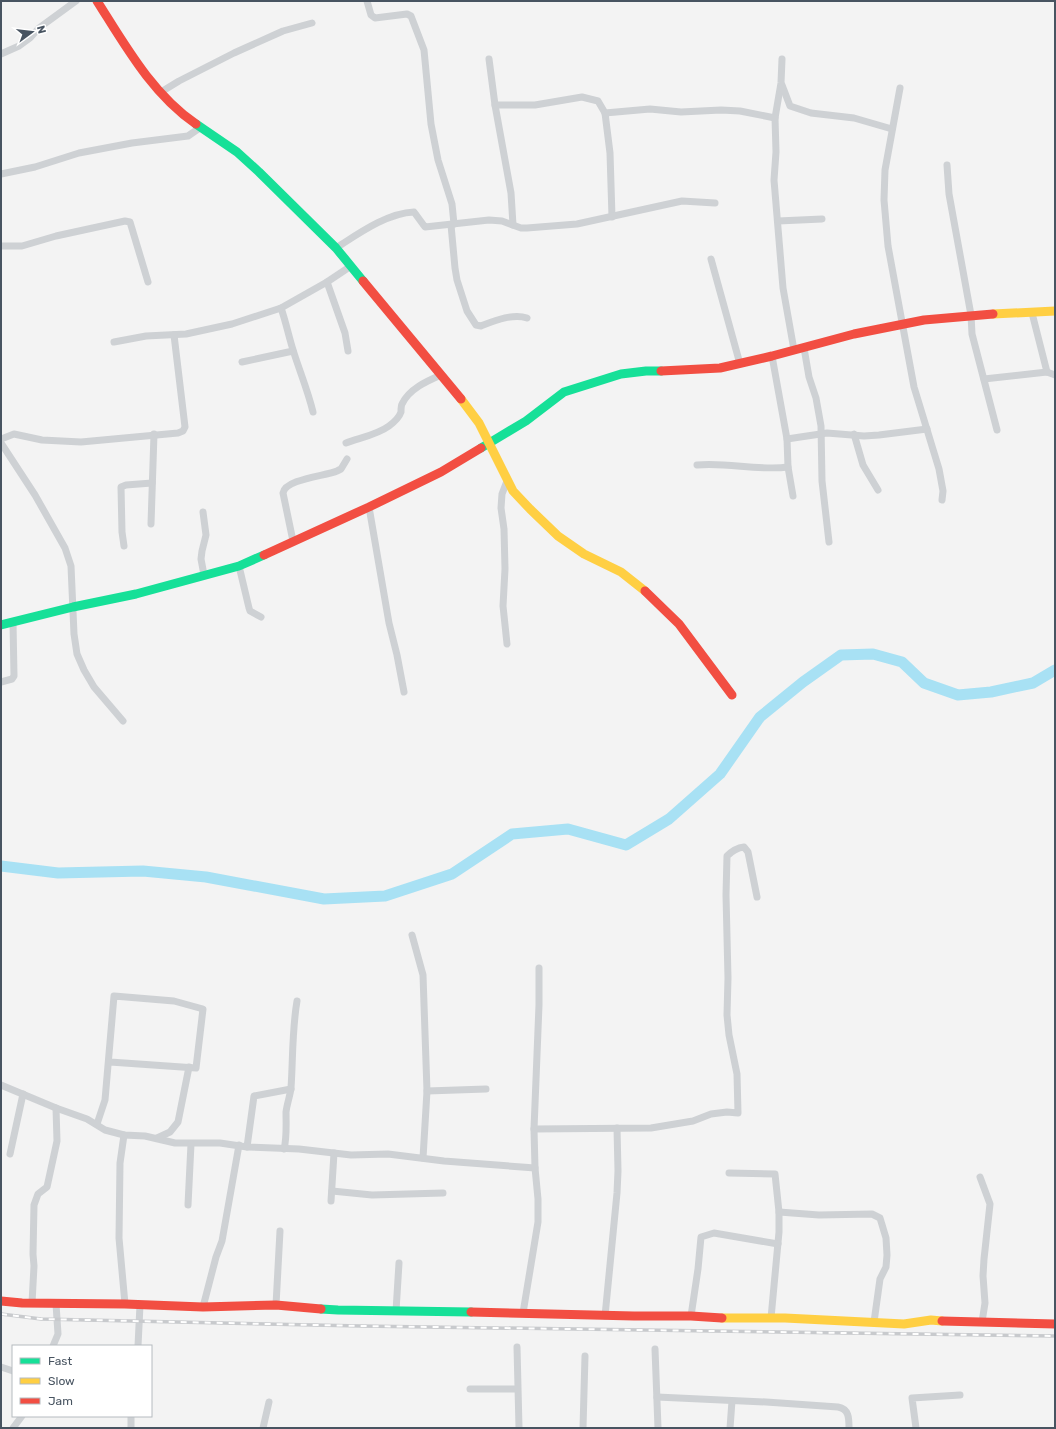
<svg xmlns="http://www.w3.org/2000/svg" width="1056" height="1429" viewBox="0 0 1056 1429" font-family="Rubik,sans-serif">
<rect width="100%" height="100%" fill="#f3f3f3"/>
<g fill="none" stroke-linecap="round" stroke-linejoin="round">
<path stroke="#a8e1f4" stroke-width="11" d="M1,866L58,873L143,871L206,877L324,899L385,896L452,874L512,834L568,829L626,845L669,819L720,774L760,717L803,682L841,655L873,654L902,662L924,683L958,695L991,692L1033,683L1055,670"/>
<g stroke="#ced1d4" stroke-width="7">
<path d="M367,1L371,15L375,18L407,14L411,16L424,50L431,124L438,160L452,204L454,224"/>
<path d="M1,54L19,46L30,38L39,28L76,1"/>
<path d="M489,59L495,105L511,193L513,225"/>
<path d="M782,59L781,83L775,118L776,152L774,180L783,288L794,350"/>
<path d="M782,85L790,106L811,113L854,118L892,129"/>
<path d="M900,88L885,170L884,200L888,246L914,387L939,469L943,491L942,500"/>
<path d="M161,92L179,81L234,53L283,31L312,23"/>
<path d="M495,105H535L582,97L598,101L605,113L610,153L612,217"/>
<path d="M605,113L650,109L681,112L721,110L740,111L775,118"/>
<path d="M947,165L949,194L971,315L972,334L997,430"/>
<path d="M1,174L35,167L79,153L132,143L188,136L201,127"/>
<path d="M778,221L822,219"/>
<path d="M451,225L455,268L457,280L467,311L476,325L481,326C494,321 513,313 527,318"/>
<path d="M1,246H22L56,236L125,221L130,222L148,282"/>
<path d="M336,248C358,234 387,213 414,212L425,227L489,220L502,221L521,228H527L577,224L682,201L715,203"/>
<path d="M711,259L740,364"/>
<path d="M327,282L345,333L348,351"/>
<path d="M281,308C286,322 289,338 294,353C300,372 308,391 313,412"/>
<path d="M1032,313L1047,372"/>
<path d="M114,342L146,336L186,334L232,324L281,308L327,282L351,266"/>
<path d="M804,348L809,377L816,398L821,426L822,481L829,542"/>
<path d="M772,356L787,439L788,467L793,496"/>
<path d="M242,362L293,351"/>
<path d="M984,379L1047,372L1055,375"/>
<path d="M854,434L863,465L878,490"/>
<path d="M1,439L14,434L42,440L81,442L178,433L183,431L185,427L174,335"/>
<path d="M787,439L827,433L864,436L879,435L927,429"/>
<path d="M1,443L35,495L65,548L71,566L74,634L77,654L84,670L94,687L123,721"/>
<path d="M346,443C359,438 377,435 389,426C393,423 399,418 401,412C401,409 401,406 402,404C409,389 427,381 441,375"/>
<path d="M697,465C727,462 758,471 788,467"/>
<path d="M369,507L389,623L397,655L404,692"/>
<path d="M203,512L206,535L202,551L201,559L204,575"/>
<path d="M151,524L154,434"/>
<path d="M293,541L283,493C285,479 326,476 337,471L341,469L347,459"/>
<path d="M124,546L122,532L121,487L126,485L152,483"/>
<path d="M239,566L249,608L250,611L261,617"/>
<path d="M507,644L503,606L505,569L504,529L501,508L502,494L507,481"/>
<path d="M1,682L12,679L14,676L13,622"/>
<path d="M412,935L423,975L427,1091L423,1158"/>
<path d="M1,1085L56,1108L87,1119L105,1130L124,1135L145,1136L175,1143H220L247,1147L299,1149L351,1155L388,1154L444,1161L535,1168"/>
<path d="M427,1091L486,1089"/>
<path d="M97,1124L105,1100L114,996L174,1001L203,1009L196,1068L110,1062"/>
<path d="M534,1129L651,1128L693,1121L711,1114L727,1112L738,1113L737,1074L729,1035L727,1015L728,978L726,895L727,856C732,851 736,848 744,847L748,852L757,897"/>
<path d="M124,1135L120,1163L119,1238L125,1304"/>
<path d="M157,1138L170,1132L178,1122L189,1067"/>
<path d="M247,1147L254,1096L291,1089"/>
<path d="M284,1149C287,1138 286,1124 286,1112C287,1104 290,1096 291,1088C293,1059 292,1030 297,1001"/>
<path d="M10,1154L23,1094"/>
<path d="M729,1173L775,1174L779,1212V1232L771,1318"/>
<path d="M980,1177L990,1204L984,1259L983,1276L985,1303L982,1322"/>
<path d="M332,1191L372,1195L443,1193"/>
<path d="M331,1201L334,1153"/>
<path d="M188,1205L191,1144"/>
<path d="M779,1212L819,1215L872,1214L880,1218L886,1238L887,1255L886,1267L880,1279L874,1322"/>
<path d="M32,1303L34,1266L33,1254L34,1205L38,1194L47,1187L57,1141L56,1108"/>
<path d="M276,1305L280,1231"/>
<path d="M203,1307L216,1257L222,1241L239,1145"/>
<path d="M396,1311L399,1263"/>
<path d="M523,1313L538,1222V1199L535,1168L534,1129L539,1005V968"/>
<path d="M605,1316L617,1193L618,1171L617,1128"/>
<path d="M691,1316L698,1269L701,1237L714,1233L778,1244"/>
<path d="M53,1346L58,1334L56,1304"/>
<path d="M138,1346L140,1305"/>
<path d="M517,1347L519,1428"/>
<path d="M655,1349L658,1428"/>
<path d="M1,1367L13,1371"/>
<path d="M470,1389H517"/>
<path d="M657,1397L766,1402L838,1407C849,1409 849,1418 849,1428"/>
<path d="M13,1428L22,1416"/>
<path d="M131,1428V1416"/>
<path d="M263,1428L269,1402"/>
<path d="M583,1428L585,1356"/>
<path d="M730,1428L732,1401"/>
<path d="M916,1428L912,1398L960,1395"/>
</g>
<g stroke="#16e098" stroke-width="9">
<path d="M196,124L237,152L259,172L336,248L363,281"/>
<path d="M481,448L526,421L564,392L621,374L646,371H661"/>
<path d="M1,625L73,607L136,594L239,566L264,555"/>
<path d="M321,1309L338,1310L471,1312"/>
</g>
<g stroke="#ffcf43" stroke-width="9">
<path d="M993,314L1055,311"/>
<path d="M461,399L479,423L513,491L530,509L558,536L584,554L621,572L645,591"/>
<path d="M722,1318H785L904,1324L931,1320L942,1321"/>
</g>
<g stroke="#f24e42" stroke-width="9">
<path d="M97,1C125,45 152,94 196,124"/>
<path d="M363,281L461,399"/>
<path d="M661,371L720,368L772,356L854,334L924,320L993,314"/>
<path d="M264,555L369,507L441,472L481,448"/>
<path d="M645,591L679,624L732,695"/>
<path d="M1,1301L22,1303L125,1304L203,1307L276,1305L321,1309"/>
<path d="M471,1312L634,1316H691L722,1318"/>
<path d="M942,1321L1055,1324"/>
</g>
<defs>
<path id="rail" d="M1,1314L41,1319L361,1326L1055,1336"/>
</defs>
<use href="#rail" stroke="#c8cacd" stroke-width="3.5"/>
<use href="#rail" stroke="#fff" stroke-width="2" stroke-dasharray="6" stroke-linecap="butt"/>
</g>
<rect width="1056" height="1429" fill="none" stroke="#485461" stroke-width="4"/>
<rect x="12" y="1345" width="140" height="72" fill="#ffffff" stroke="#b6bbc0"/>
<rect x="20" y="1358" width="20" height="6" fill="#16e098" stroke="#b6bbc0"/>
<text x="48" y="1365" font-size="12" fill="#485461">Fast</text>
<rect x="20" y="1378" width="20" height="6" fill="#ffcf43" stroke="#b6bbc0"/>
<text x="48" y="1385" font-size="12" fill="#485461">Slow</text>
<rect x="20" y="1398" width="20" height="6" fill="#f24e42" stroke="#b6bbc0"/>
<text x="48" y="1405" font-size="12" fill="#485461">Jam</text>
<g transform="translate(32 32) rotate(75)" stroke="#ffffff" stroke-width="3" paint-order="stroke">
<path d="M0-3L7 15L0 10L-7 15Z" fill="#485461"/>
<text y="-6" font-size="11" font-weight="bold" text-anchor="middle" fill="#485461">N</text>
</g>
</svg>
